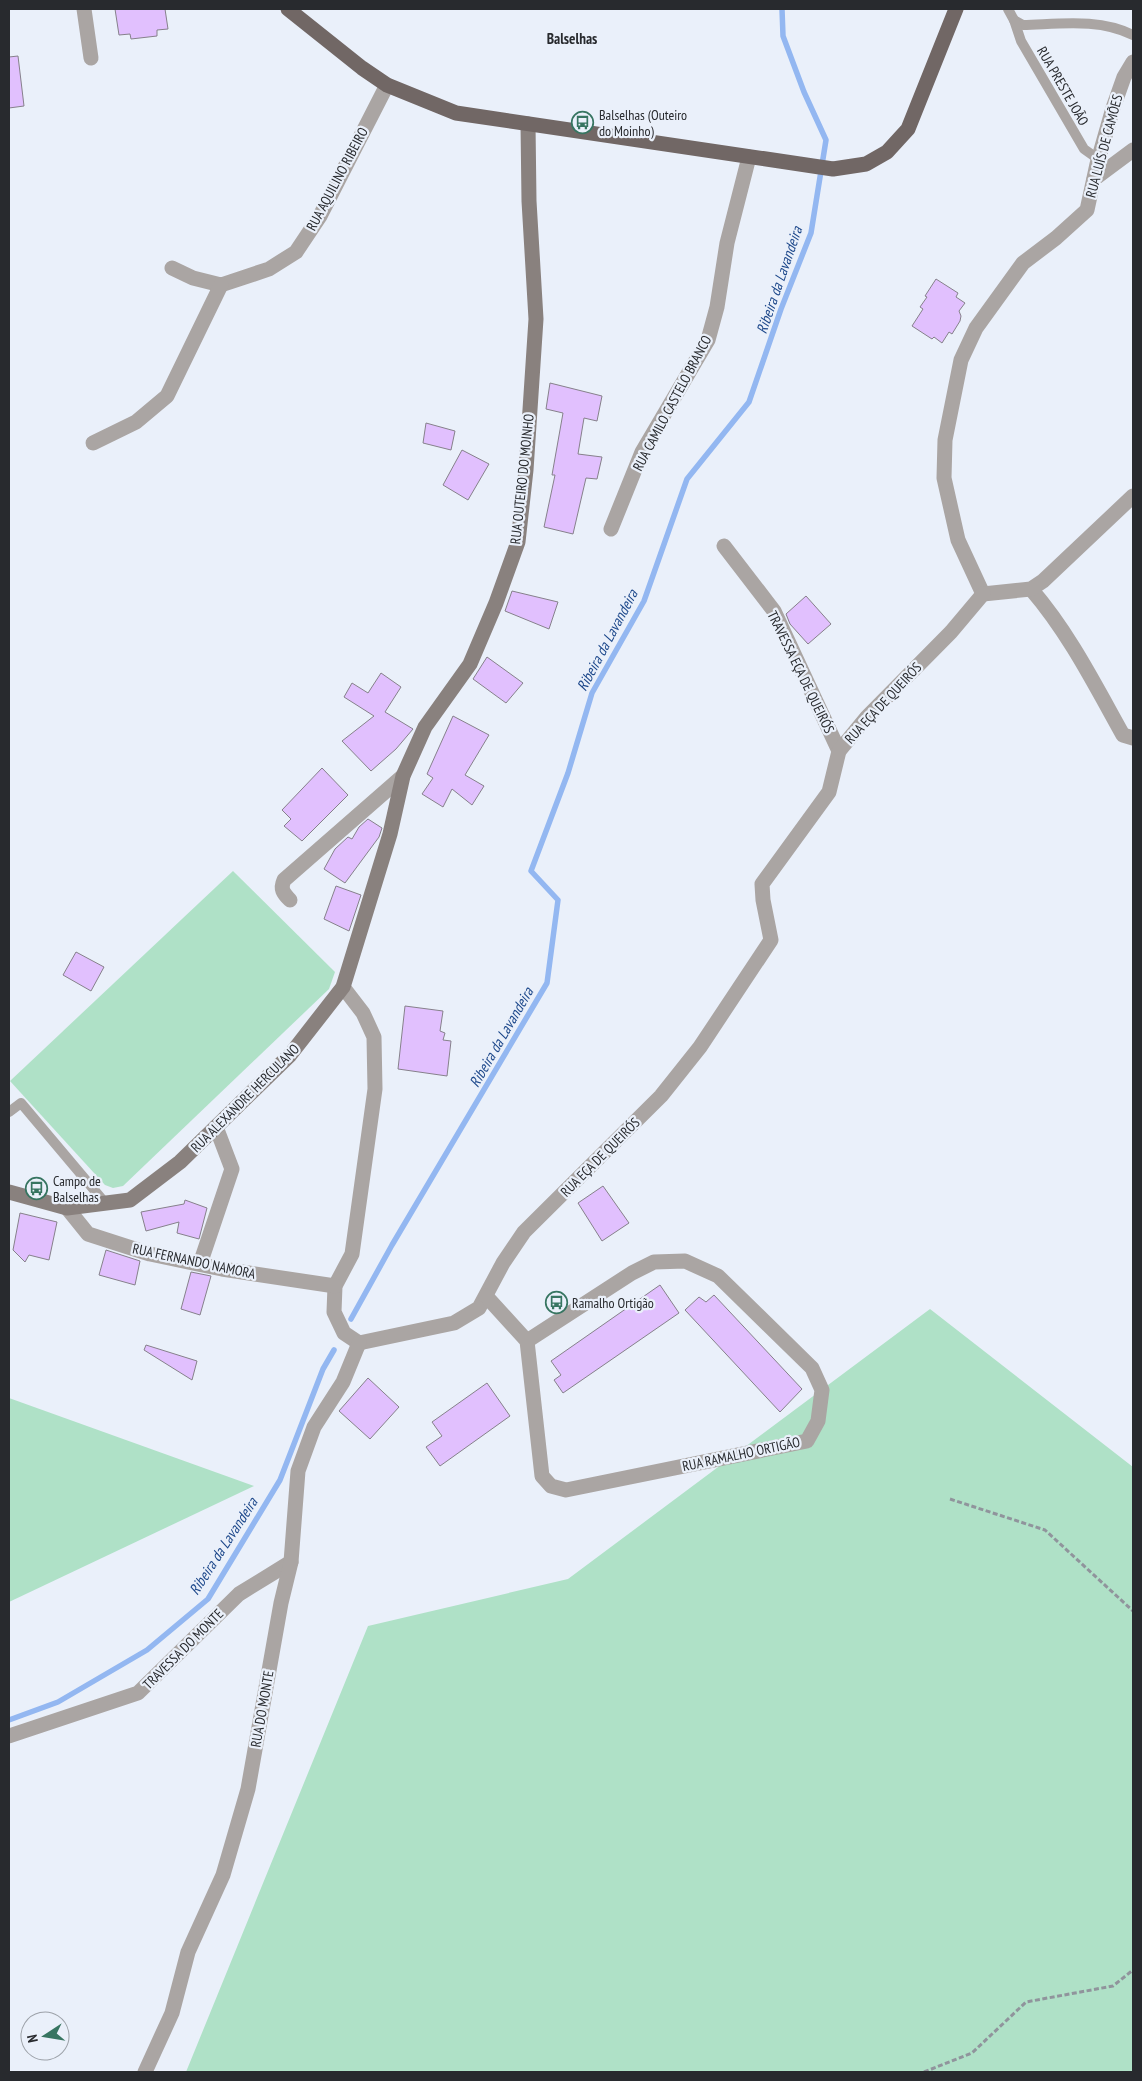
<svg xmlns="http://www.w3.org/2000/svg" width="1142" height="2081" viewBox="0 0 1142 2081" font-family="'PT Sans Narrow',sans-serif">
<rect width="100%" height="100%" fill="#eaf0fa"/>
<g fill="#afe1c7">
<path d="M233,871L335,972L329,989L123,1186L113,1188L105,1185L10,1081Z"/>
<path d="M930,1309L1133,1467V2072H186L368,1626L568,1579Z"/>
<path d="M9,1398L254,1486L9,1602Z"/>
</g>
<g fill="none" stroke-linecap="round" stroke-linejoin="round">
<g stroke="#93b7f1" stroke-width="5.5">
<path d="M351,1319L392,1245L547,983L558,900L531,871L568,773L592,693L644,601L687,479L749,402L781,309L811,233L826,140L804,92L783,36L782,9"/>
<path d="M9,1720L58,1702L147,1650L208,1599L280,1480L323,1369L334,1350"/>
</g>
</g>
<g fill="#e1c0fe" stroke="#86818b">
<path d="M115,9H165L168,29L157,30V36L131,39L130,34L119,35Z"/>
<path d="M18,56L24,106L9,108V57Z"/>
<path d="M936,279L958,293L956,297L965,303L959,311L961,316L960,321L952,334L949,332L942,343L934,337L932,339L912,326L923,309L920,307L927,297L925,296Z"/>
<path d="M550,383L602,396L597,421L584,418L578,454L602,457L597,479L586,478L573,534L544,527L555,475H552L563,413L546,409Z"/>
<path d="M426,423L455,431L451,450L423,443Z"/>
<path d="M462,450L489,464L468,500L443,485Z"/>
<path d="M512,591L558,602L549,629L505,611Z"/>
<path d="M806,596L831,624L808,644L790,624L786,614Z"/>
<path d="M487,657L523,683L506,703L473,679Z"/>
<path d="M381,673L401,687L385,712L413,729L396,749L371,771L342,741L374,716L344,697L352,683L368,693Z"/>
<path d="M453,716L489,735L465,775L484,786L472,805L452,789L443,807L422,794L433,778L427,774Z"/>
<path d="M322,768L348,795L302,841L284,826L291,819L282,810Z"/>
<path d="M368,819L382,828L379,837L345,883L324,869L335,849L348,837L352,839L359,827Z"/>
<path d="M336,886L361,895L349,931L324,919Z"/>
<path d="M76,952L104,967L91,991L63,975Z"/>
<path d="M405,1006L443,1011L440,1031L445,1033L443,1040L451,1041L447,1076L398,1069Z"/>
<path d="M603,1186L629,1223L602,1241L578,1203Z"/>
<path d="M185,1200L207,1208L199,1239L177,1233L179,1222L146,1231L141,1212L184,1204Z"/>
<path d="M20,1213L57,1222L49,1260L29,1255L25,1262L13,1250Z"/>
<path d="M106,1250L140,1261L135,1285L99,1275Z"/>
<path d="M191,1272L211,1276L200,1315L181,1309Z"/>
<path d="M660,1285L679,1313L563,1393L554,1380L561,1375L551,1361Z"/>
<path d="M714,1295L802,1389L780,1412L685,1310L699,1297L706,1302Z"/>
<path d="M146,1345L197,1361L192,1380L144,1350Z"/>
<path d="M368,1378L399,1407L370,1439L339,1411Z"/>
<path d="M487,1383L510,1416L440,1466L426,1447L442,1436L432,1422Z"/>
</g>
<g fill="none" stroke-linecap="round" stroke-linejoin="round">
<g stroke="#90949c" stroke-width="3" stroke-dasharray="5 2.5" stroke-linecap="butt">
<path d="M950,1499L1045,1530L1133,1611"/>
<path d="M924,2072L972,2053L1026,2002L1113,1986L1133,1970"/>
</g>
<g stroke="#aaa5a3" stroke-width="10">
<path d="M1008,9L1014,20L1023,25C1060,24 1099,18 1133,35"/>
<path d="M1014,20L1021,41L1084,149L1098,159"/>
<path d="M9,1112L21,1103L106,1204"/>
</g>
<g stroke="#aaa5a3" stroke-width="15">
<path d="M84,9L91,58"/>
<path d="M1094,179L1133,150"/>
<path d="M172,268L193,278L221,285L269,269L296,252L320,216L387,85"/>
<path d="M93,443L136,422L167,396L221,285"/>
<path d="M611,529L642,452L708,340L717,307L727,243L749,157"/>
<path d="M724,546L774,611L839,751"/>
<path d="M1031,589C1069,633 1095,685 1123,735L1133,738"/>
<path d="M983,594L958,540L944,478L945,440L961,360L976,328L1023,263L1056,238L1087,210L1097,164L1113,108L1124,77L1133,62"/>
<path d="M983,594L1031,589L1043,581L1133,496"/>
<path d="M290,900C283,893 280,889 284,880L403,776"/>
<path d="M343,987L363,1013L374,1037L375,1089L352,1254L335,1286L334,1312L344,1333L359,1343L454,1323L479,1308L503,1263L524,1232L661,1096L700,1047L771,940L763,900L762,884L829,792L839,751L867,717L951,632L983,594"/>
<path d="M67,1208L88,1234L150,1254L222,1269L335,1286"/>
<path d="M200,1264L232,1169L216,1127"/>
<path d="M486,1296L527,1341L542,1476L551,1486L566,1490L807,1441L818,1421L822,1390L812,1368L718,1276L685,1261L654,1262L632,1273L527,1341"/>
<path d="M9,1736L138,1693L239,1594L291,1562"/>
<path d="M145,2072L172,2013L188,1952L223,1875L248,1789L281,1603L291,1562L298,1471L314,1427L343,1382L359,1343"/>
</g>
<path stroke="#89817e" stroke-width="15" d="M9,1192L67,1208L130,1200L180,1162L290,1055L343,987L390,834L403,776L425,727L470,664L496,603L518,542L526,470L536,319L529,201L528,124"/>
<path stroke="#716765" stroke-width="15" d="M288,9L362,68L387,85L456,113L833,169L866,164L887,152L908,129L956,9"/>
</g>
<defs>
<symbol id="bus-ring" viewBox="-11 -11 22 22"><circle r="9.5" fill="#eaf0fa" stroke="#377561" stroke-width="1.5"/><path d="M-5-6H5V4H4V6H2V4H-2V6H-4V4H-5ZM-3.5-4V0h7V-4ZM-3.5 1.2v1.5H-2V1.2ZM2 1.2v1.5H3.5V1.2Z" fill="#377561"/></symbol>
</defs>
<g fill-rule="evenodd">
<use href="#bus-ring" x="570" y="110" width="25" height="25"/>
<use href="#bus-ring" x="24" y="1176" width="25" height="25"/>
<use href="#bus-ring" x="544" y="1290" width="25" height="25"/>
</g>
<g text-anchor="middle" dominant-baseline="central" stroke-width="4.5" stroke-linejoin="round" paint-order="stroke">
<g font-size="14" fill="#282a2e" stroke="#eaf0fa">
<text transform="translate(1063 86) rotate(60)">RUA PRESTE JOÃO</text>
<text transform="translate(1104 146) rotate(-75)">RUA LUÍS DE CAMÕES</text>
<text transform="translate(337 179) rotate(-62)">RUA AQUILINO RIBEIRO</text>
<text transform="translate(672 403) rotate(-62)">RUA CAMILO CASTELO BRANCO</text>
<text transform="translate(522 479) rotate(-84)">RUA OUTEIRO DO MOINHO</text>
<text transform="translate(801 672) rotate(64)">TRAVESSA EÇA DE QUEIRÓS</text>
<text transform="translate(883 703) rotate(-47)">RUA EÇA DE QUEIRÓS</text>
<text transform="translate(245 1098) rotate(-45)">RUA ALEXANDRE HERCULANO</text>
<text transform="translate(600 1157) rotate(-45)">RUA EÇA DE QUEIRÓS</text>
<text transform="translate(194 1261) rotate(12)">RUA FERNANDO NAMORA</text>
<text transform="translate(741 1454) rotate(-12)">RUA RAMALHO ORTIGÃO</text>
<text transform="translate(183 1649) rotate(-45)">TRAVESSA DO MONTE</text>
<text transform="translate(262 1709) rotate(-80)">RUA DO MONTE</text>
</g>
<g font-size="14" fill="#282a2e" stroke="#eaf0fa" text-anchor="start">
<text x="599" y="115">Balselhas (Outeiro<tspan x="599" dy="16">do Moinho)</tspan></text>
<text x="53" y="1181">Campo de<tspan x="53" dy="16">Balselhas</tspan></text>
<text x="572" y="1303">Ramalho Ortigão</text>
</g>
<g font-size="15" font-weight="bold" fill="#282a2e" stroke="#eaf0fa">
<text x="572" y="38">Balselhas</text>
</g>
<g font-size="15" font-style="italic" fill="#1d488b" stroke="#eaf0fa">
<text transform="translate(779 280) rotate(-71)">Ribeira da Lavandeira</text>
<text transform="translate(607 640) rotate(-62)">Ribeira da Lavandeira</text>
<text transform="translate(501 1037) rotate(-60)">Ribeira da Lavandeira</text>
<text transform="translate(223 1546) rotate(-57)">Ribeira da Lavandeira</text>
</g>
</g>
<rect width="1142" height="2081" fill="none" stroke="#282a2e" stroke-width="20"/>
<g transform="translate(45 2036) rotate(258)"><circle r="24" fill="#eaf0fa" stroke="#9ca1a8"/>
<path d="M0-4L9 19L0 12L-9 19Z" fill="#377561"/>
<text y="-8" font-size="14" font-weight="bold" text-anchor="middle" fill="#282a2e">N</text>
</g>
</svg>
